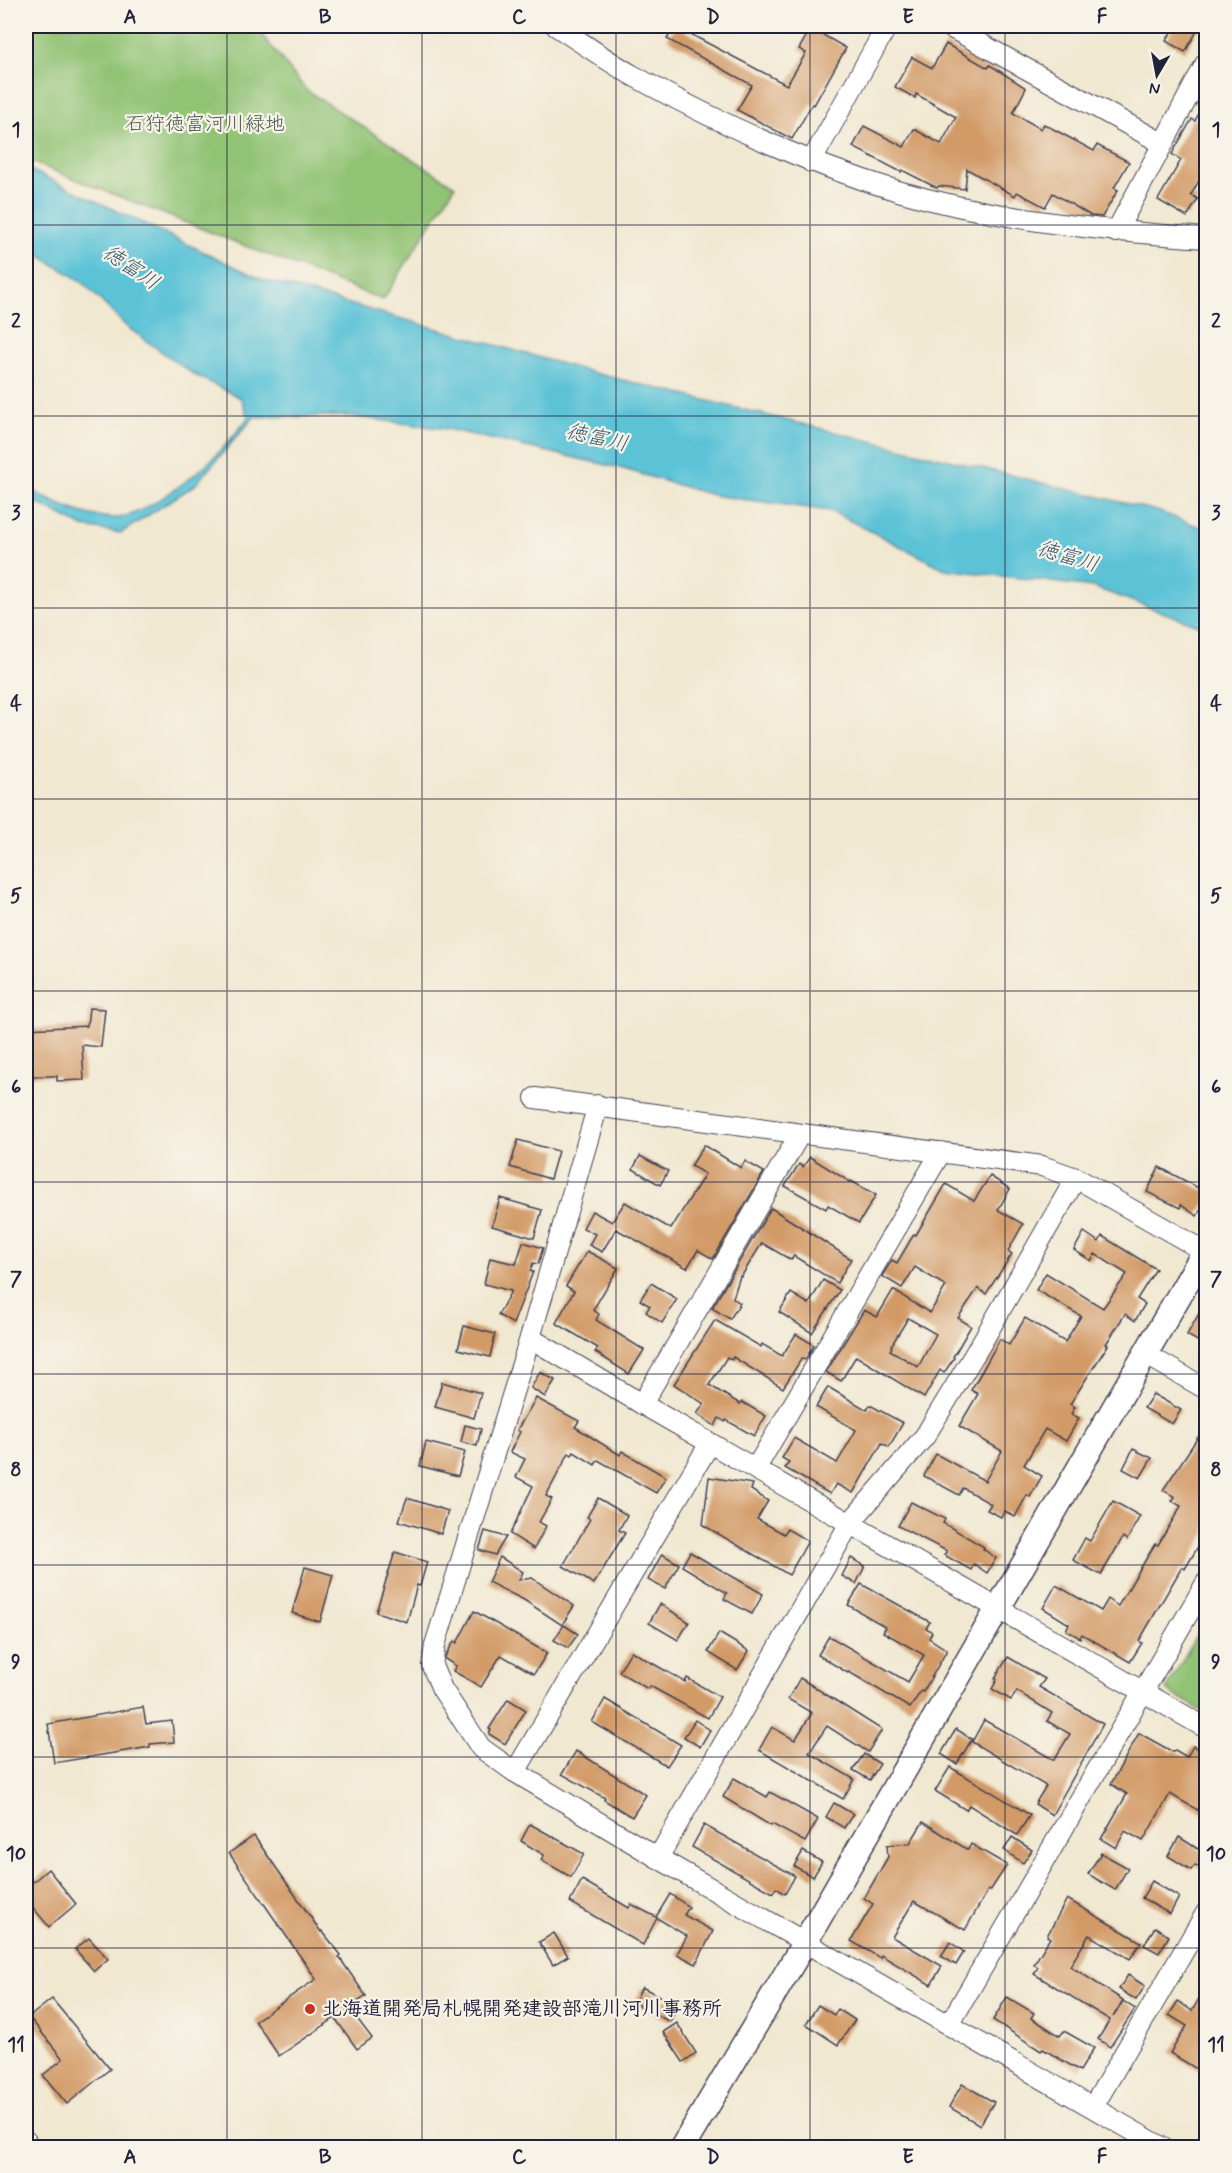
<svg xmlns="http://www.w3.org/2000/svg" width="1232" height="2173" viewBox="0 0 1232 2173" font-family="Mynerve,'Klee One',sans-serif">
<rect width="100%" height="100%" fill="#f7f3e8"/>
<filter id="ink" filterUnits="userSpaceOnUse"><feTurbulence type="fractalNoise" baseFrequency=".0167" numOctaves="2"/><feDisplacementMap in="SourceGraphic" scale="12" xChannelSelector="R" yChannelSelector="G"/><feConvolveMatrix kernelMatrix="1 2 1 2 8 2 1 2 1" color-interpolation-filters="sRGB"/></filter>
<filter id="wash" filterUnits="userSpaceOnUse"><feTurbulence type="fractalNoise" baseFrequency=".008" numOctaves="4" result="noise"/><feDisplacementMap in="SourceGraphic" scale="24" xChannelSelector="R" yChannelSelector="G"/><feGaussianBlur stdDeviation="1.35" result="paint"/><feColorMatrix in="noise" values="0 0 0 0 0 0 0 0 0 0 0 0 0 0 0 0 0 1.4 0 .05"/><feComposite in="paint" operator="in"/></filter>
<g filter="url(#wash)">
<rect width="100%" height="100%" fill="#f1e8d1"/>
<g fill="#91c374" stroke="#5a7258" stroke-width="1.5">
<path d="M26,26H255L306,90L455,186L383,300L26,160Z"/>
<path d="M1206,1618V1713L1166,1690Z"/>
</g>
<path fill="#5bc3d7" stroke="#3e7289" stroke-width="1.5" d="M26,168L261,279L598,374L1157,511L1206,529V628L1093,587L945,569L831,511L712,495L620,468L447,429L348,416L254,417L195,485L121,533L83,527L26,497V487C52,503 83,517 115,518C140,518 191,479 209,462C223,449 236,433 248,418L241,398L193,374L127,327L81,281L26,247Z"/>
<g id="blocks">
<g fill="#d29a66" fill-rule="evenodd">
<path d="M675,26L787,85L806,53L799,49L811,28L846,48L814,105L812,104L792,139L737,110L752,85L667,39Z"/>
<path d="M1175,26H1200L1185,52L1166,41Z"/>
<path d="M946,44L988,68L990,65L1026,88L1013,113L1041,129L1044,124L1094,151L1097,145L1129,162L1114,188L1118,190L1102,217L1091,216L1053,193L1045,207L1017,192L1015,196L967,169L965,189L939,186L937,188L902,170L901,172L853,147L864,126L904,147L914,129L941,144L956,117L916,94L915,98L895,87L912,57L932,68Z"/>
<path d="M1206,100V168L1191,195L1198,199L1187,217L1158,200L1181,160L1172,154L1192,119L1195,121Z"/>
<path d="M89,1008L105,1009L101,1047L82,1045L84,1080L57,1081V1076H26V1029L87,1026Z"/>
<path d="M518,1140L558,1151L550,1179L510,1167Z"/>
<path d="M704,1145L741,1168L745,1161L764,1172L713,1259L698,1250L687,1268L616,1229L602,1252L589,1245L595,1234L583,1228L592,1211L612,1222L625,1202L671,1229L705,1174L691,1166Z"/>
<path d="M640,1156L668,1171L660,1185L633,1169Z"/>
<path d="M810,1157L850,1182L851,1181L876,1195L859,1223L828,1205L826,1209L785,1186L799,1164L803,1167Z"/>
<path d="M1159,1167L1206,1192V1202L1197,1216L1181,1205L1180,1208L1147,1192Z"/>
<path d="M990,1176L1010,1189L998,1210L1023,1224L1008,1251L1012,1254L986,1294L978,1288L958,1318L971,1326L953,1357L954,1358L944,1373L940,1370L924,1398L856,1356L841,1381L826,1372L864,1310L877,1317L893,1290L930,1313L946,1286L915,1267L902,1288L882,1276L892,1260L897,1263L914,1234L916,1235L946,1184L974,1201ZM908,1318L936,1334L918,1367L890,1350L892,1347L891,1346Z"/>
<path d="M500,1198L542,1210L534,1238L492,1226Z"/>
<path d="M771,1208L851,1259L837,1283L794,1256L791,1260L762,1243L741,1277L740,1276L733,1298L740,1303L730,1319L712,1308Z"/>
<path d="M1084,1232L1099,1242L1102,1236L1156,1269L1137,1299L1145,1304L1135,1321L1125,1314L1106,1344L1108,1345L1070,1404L1075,1407L1071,1414L1079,1418L1066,1441L1045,1429L1024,1465L1042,1476L1030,1497L1027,1495L1015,1517L1005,1511L1001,1517L987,1510L991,1504L963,1488L959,1495L924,1476L936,1454L985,1481L1002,1451L959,1426L978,1394L971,1390L982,1371L1000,1339L1009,1345L1025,1318L1065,1342L1081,1316L1036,1290L1046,1273L1103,1308L1127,1274L1095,1254L1091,1261L1074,1250Z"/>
<path d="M523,1242L543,1248L538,1264L533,1263L530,1271L533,1272L513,1324L498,1315L511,1291L484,1284L490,1258L516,1264Z"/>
<path d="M587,1251L618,1268L593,1310L599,1314L596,1320L644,1350L629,1374L595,1352L598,1348L556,1323L574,1291L566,1286Z"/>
<path d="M823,1280L840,1290L812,1333L779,1312L791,1293L809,1304Z"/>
<path d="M651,1283L677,1299L662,1323L646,1312L650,1306L640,1300Z"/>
<path d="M1206,1301V1346L1187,1335Z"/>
<path d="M715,1320L761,1347L762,1344L782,1356L796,1334L814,1345L805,1360L802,1358L783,1388L733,1357L732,1360L727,1357L709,1385L740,1404L742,1402L766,1416L754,1436L726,1420L725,1422L719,1418L715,1426L697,1414L704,1404L674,1384Z"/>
<path d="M464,1326L495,1334L490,1357L458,1349Z"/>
<path d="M540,1372L555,1380L545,1397L531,1388Z"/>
<path d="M442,1382L481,1393L474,1418L435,1407Z"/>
<path d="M828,1387L867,1410L870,1405L903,1423L889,1447L882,1443L853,1493L836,1484L830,1494L785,1468L789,1462L782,1458L794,1438L837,1463L856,1430L816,1407Z"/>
<path d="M1153,1394L1181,1410L1172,1424L1144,1408Z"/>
<path d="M536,1398L579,1421L575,1427L620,1455L622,1451L666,1477L656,1493L598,1460L595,1465L574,1452L572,1455L569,1453L546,1496L552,1499L539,1522L546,1526L534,1549L510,1534L533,1486L516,1477L525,1459L510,1452L520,1432L517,1430Z"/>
<path d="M465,1425L481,1429L477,1446L461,1442Z"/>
<path d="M1206,1425V1533L1185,1569L1182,1567L1139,1641L1142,1643L1130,1662L1082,1634L1080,1638L1066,1630L1069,1624L1043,1608L1056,1585L1101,1611L1108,1599L1118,1606L1155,1544L1158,1545L1181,1506L1172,1501L1175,1497L1163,1490Z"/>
<path d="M426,1442L465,1452L458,1476L420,1466Z"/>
<path d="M1133,1449L1152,1458L1140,1478L1123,1469Z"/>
<path d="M709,1477L753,1484L751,1490L768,1501L757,1519L784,1534L787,1529L808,1541L789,1575L703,1525Z"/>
<path d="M407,1498L448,1511L441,1534L399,1521Z"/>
<path d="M598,1498L627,1515L619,1530L625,1533L594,1584L563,1566L590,1519L587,1517Z"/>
<path d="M1113,1501L1140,1516L1127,1540L1123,1537L1101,1575L1073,1560L1085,1538L1090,1541Z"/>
<path d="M911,1502L945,1519L943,1523L984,1547L983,1549L996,1558L987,1573L974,1564L971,1570L944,1555L947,1551L898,1526Z"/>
<path d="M485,1531L506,1537L495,1555L479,1550Z"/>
<path d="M395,1552L427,1562L420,1586L417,1585L407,1622L376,1612Z"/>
<path d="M690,1552L763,1594L752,1614L724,1599L727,1593L682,1566Z"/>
<path d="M662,1554L679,1564L665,1589L648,1580Z"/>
<path d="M500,1557L523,1572L519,1580L532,1578L574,1606L562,1625L524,1600L488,1582Z"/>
<path d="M851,1558L865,1566L856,1584L842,1576Z"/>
<path d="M305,1567L333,1575L320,1622L292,1613Z"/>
<path d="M861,1584L930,1622L926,1628L932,1632L929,1638L947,1650L923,1692L921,1691L910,1708L849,1672L848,1673L818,1655L829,1636L908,1682L924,1655L883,1632L886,1627L848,1605Z"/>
<path d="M660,1604L689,1622L678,1640L649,1623Z"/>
<path d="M474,1611L547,1653L534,1674L501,1655L481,1687L453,1671L456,1666L445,1659V1657L454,1641L457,1643Z"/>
<path d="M564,1625L578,1634L568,1648L554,1640Z"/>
<path d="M719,1633L749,1651L737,1670L708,1652Z"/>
<path d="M631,1651L685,1682L687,1678L720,1697L708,1718L650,1686L648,1689L619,1672Z"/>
<path d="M1008,1657L1045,1679L1039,1687L1103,1724L1052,1815L1035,1804L1046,1786L972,1742L984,1720L1054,1760L1070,1734L1047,1721L1052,1713L1017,1691L1011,1700L992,1689L997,1680L995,1678Z"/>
<path d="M800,1678L882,1730L868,1752L827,1726L809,1753L854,1779L843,1799L759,1750L772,1727L795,1740L812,1713L788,1699Z"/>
<path d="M508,1699L526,1710L505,1744L489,1734L491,1730L489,1729Z"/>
<path d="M605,1699L681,1745L667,1766L592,1722Z"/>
<path d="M143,1707L146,1724L172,1721L174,1742L150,1744V1747L54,1763L48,1724Z"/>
<path d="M695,1720L710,1730L700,1747L684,1737Z"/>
<path d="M956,1729L972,1739L957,1764L941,1754Z"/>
<path d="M1139,1733L1173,1752L1175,1750L1187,1757L1193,1746L1206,1754V1815L1170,1794L1143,1841L1125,1831L1116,1848L1101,1839L1127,1794L1111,1784Z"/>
<path d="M576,1751L646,1795L632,1817L604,1800L605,1798L562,1774Z"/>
<path d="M864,1754L880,1764L870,1780L853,1770Z"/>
<path d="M950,1767L1030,1815L1017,1835L969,1805L966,1810L935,1791Z"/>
<path d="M734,1778L767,1797L770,1792L818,1819L805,1842L772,1824L771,1826L723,1797Z"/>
<path d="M834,1803L853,1814L844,1828L826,1817Z"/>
<path d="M923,1822L968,1850L971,1844L1007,1865L990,1891L988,1890L965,1930L914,1901L892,1937L942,1966L931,1985L881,1955L880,1958L851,1941L873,1904L864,1898L888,1857L887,1845L910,1843Z"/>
<path d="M530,1824L584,1854L571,1877L541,1860L544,1855L521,1841Z"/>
<path d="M704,1825L795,1876L785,1894L776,1888L773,1893L692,1847Z"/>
<path d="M254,1836L321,1932L322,1931L341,1955L339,1957L366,1996L349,2008L372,2038L357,2049L335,2018L279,2056L255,2021L316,1979L229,1853Z"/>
<path d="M1012,1837L1032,1850L1023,1863L1004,1850Z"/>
<path d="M1179,1837L1206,1854L1200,1868L1195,1865L1191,1870L1168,1856Z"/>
<path d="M803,1851L822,1862L813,1877L794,1866Z"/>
<path d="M1101,1853L1128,1868L1115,1890L1088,1874Z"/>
<path d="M48,1869L76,1904L49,1927L26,1899V1888Z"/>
<path d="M582,1880L629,1908L631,1904L656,1917L670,1894L689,1907L684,1915L713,1931L696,1964L677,1954L687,1936L657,1918L643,1945L570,1902Z"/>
<path d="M1152,1881L1179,1897L1170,1914L1142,1898Z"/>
<path d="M1067,1899L1141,1942L1130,1959L1089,1935L1070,1966L1123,2000L1113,2017L1123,2001L1135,2009L1110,2047L1098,2039L1110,2020L1034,1974L1038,1967L1034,1964L1050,1938L1047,1936Z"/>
<path d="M1155,1927L1169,1936L1159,1953L1144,1945Z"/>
<path d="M554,1933L568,1956L553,1965L539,1942Z"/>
<path d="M89,1938L108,1959L94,1971L75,1949Z"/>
<path d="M950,1942L964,1952L956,1965L941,1956Z"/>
<path d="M1128,1975L1145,1986L1136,2000L1119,1989Z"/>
<path d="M1206,1986V2060L1200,2071L1170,2053L1187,2026L1169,2015L1178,2001L1192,2011Z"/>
<path d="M642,1987L678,2006L670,2022L634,2003Z"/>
<path d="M1007,1997L1034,2013L1031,2018L1060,2036L1064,2031L1094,2048L1080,2071L1043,2049L1041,2051L993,2020Z"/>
<path d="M52,1999L110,2069L67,2104L43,2075L63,2059L29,2017Z"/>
<path d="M818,2005L834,2015L838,2009L855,2020L838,2045L806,2024Z"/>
<path d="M677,2023L696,2053L683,2062L663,2032Z"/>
<path d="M962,2084L994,2102L980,2125L949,2107Z"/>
</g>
</g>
</g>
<g filter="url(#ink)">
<use href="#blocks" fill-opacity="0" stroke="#414052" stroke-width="1.5"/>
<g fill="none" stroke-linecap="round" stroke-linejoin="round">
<defs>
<g id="minor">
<path d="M556,26C581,42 606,60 632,75C716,122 805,163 898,191C997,220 1104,231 1206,238"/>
<path d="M948,26L1162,143"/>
<path d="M811,162L887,26"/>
<path d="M1116,232L1206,63"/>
<path d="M535,1098L1042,1166L1076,1178L1206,1252"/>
<path d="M598,1105L530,1338L435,1645L432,1666L442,1689L481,1748L515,1772L658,1858L1163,2148"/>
<path d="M530,1338L642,1404L1206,1728"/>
<path d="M1145,1354L1206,1389"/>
<path d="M642,1404L800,1134"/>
<path d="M756,1468L941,1152"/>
<path d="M515,1772L710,1443"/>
<path d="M658,1858L850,1523L925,1436L982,1342L1076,1178"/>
<path d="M949,2025L1206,1583"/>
<path d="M1093,2107L1206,1913"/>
<path d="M26,2141L28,2148"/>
</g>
<path id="tertiary" d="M682,2148L805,1942L1206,1249"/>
</defs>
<use href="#minor" stroke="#414052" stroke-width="22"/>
<use href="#tertiary" stroke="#414052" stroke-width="27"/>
<use href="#minor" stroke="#fff" stroke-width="20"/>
<use href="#tertiary" stroke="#fff" stroke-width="24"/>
</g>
</g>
<path fill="none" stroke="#22223b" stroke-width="1.5" stroke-opacity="0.55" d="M227,26V2148M422,26V2148M616,26V2148M810,26V2148M1005,26V2148M26,225H1206M26,416H1206M26,608H1206M26,799H1206M26,991H1206M26,1182H1206M26,1374H1206M26,1565H1206M26,1757H1206M26,1948H1206"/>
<circle fill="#c8321e" stroke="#f7f3e8" stroke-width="2" cx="310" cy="2009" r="6"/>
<g text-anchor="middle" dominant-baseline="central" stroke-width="4.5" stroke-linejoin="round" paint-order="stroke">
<g font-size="20" fill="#495a4f" stroke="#f7f3e8">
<text x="205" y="124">石狩徳富河川緑地</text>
</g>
<g font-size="20" font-weight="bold" fill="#22223b" stroke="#f7f3e8" text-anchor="start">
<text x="322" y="2009">北海道開発局札幌開発建設部滝川河川事務所</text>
</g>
<g font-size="21" font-style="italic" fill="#365a72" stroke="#f7f3e8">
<text transform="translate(131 268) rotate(34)">徳富川</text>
<text transform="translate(597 438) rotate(13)">徳富川</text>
<text transform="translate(1068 557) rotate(17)">徳富川</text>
</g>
</g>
<rect width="1232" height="2173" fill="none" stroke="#f7f3e8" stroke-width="66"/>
<g transform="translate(1157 75) rotate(190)" stroke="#f7f3e8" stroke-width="4.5" paint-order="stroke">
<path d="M0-4.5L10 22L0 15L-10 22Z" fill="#22223b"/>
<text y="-9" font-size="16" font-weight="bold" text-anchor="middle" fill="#22223b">N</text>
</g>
<rect x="33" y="33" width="1166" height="2107" fill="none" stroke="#22223b" stroke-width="2"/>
<g font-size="20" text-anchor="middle" font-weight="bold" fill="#22223b">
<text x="130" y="23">A</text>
<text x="325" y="23">B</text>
<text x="519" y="23">C</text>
<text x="713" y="23">D</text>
<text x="908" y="23">E</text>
<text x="1102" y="23">F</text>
<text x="16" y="136">1</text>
<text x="1216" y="136">1</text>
<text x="16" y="327">2</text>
<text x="1216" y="327">2</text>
<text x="16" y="519">3</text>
<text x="1216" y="519">3</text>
<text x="16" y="710">4</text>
<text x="1216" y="710">4</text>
<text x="16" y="902">5</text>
<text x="1216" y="902">5</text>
<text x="16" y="1093">6</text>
<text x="1216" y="1093">6</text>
<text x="16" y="1285">7</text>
<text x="1216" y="1285">7</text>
<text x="16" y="1476">8</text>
<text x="1216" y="1476">8</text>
<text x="16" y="1668">9</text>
<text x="1216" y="1668">9</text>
<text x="16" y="1860">10</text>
<text x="1216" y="1860">10</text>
<text x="16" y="2051">11</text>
<text x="1216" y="2051">11</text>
<text x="130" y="2163">A</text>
<text x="325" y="2163">B</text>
<text x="519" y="2163">C</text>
<text x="713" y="2163">D</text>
<text x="908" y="2163">E</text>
<text x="1102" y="2163">F</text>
</g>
</svg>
